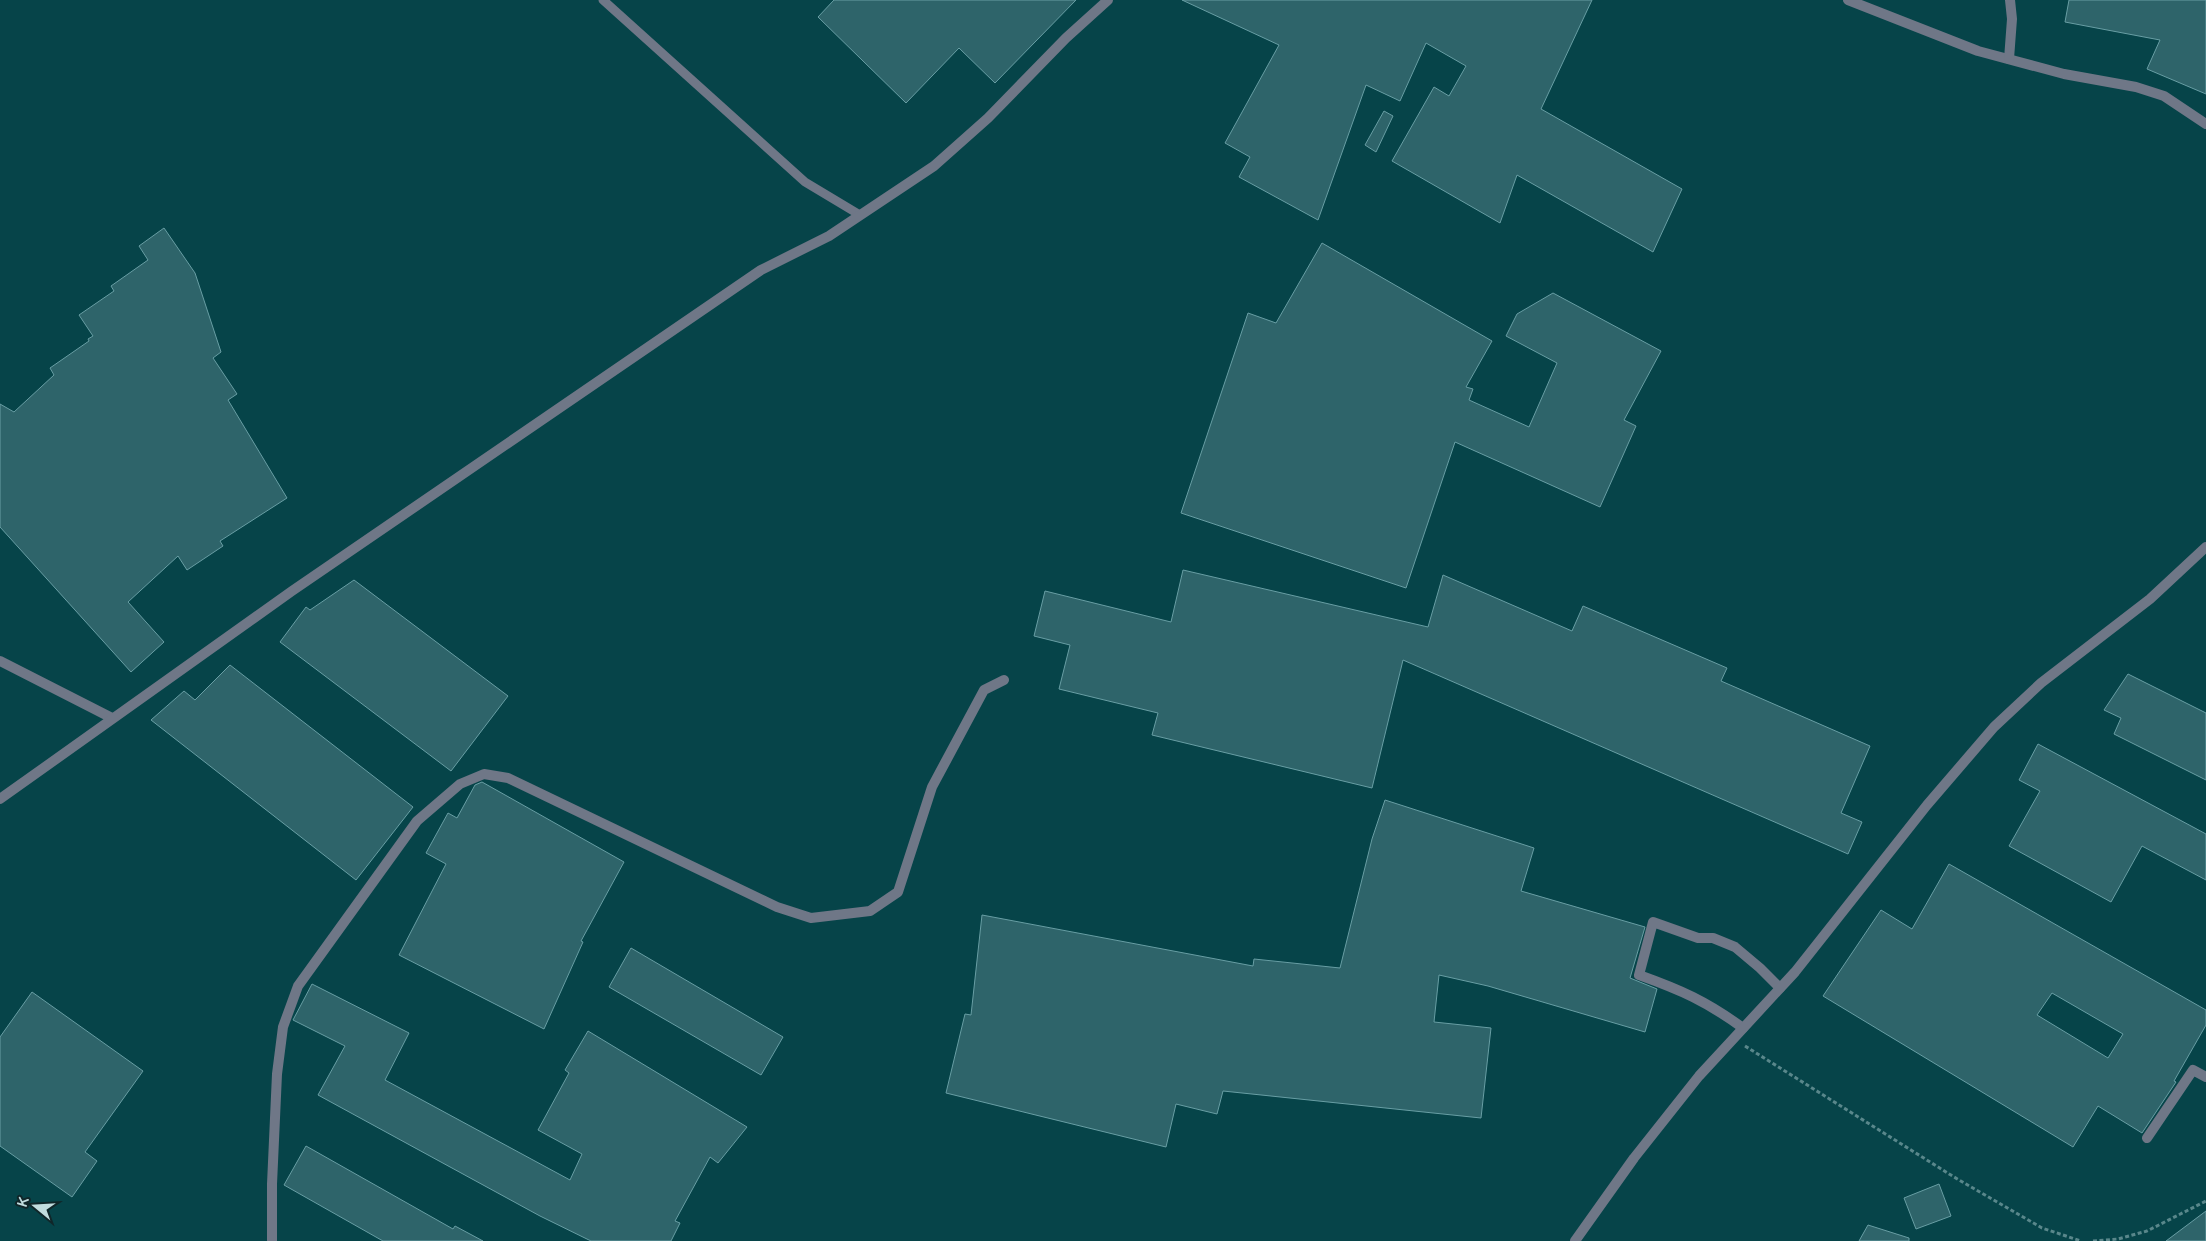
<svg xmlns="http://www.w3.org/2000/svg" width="2206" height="1241" viewBox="0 0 2206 1241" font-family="'Varela Round',sans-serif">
<rect width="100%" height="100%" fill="#064449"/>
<g fill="#2e646a" stroke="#689ea4" fill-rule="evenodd">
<path d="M834,0H1076L995,83L959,48L906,103L818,17Z"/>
<path d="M1182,0H1592L1541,109L1682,189L1653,252L1517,175L1500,223L1392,161L1434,87L1449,96L1466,66L1426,43L1400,101L1366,85L1318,220L1239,177L1250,157L1225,143L1279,45Z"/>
<path d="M2069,0H2206V94L2147,69L2160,40L2065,22Z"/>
<path d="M1384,111L1393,116L1376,152L1365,145Z"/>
<path d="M164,228L195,273L221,352L213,358L237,394L228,400L287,498L220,541L223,546L187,570L178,556L128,602L164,642L131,672L0,527V404L14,412L54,375L50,368L89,341L88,339L93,336L79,315L114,291L111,286L148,260L139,246Z"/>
<path d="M1322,243L1492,341L1466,387L1473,389L1469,400L1529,427L1557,363L1506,336L1517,314L1553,293L1661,351L1624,420L1636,426L1600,507L1455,442L1406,588L1181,513L1248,313L1276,323Z"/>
<path d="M1183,570L1428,627L1443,575L1572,631L1583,606L1727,668L1721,681L1870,746L1841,813L1862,822L1848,854L1403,660L1372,788L1152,735L1158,713L1059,689L1070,645L1034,636L1045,591L1171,622Z"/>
<path d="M354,580L508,696L451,771L280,642L306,607L310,610Z"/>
<path d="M230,665L413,807L356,880L151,720L184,691L195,700Z"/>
<path d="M2128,674L2206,713V780L2114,734L2121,718L2104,710Z"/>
<path d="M2038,744L2206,834V880L2142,846L2111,902L2009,846L2040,791L2019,780Z"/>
<path d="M482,782L624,862L581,941L583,942L544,1029L399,955L446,864L426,853L448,813L457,818L475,785Z"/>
<path d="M1385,800L1534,848L1521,891L1645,927L1630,978L1657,989L1645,1032L1488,986L1439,975L1434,1022L1491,1028L1481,1118L1223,1091L1217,1114L1176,1104L1166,1147L946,1093L965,1014L971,1015L982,915L1253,966L1254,959L1340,968L1372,839Z"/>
<path d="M1949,864L2206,1010V1025L2174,1081L2176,1082L2142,1133L2098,1106L2073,1147L1823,996L1881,910L1912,929ZM2052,993L2123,1034L2108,1058L2037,1015Z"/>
<path d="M631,948L783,1037L761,1075L609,987Z"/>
<path d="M312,984L409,1033L385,1080L570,1180L582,1154L538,1130L569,1073L565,1070L588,1031L747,1127L718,1163L710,1157L675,1221L680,1223L671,1241H591L540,1216L318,1095L345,1046L293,1020Z"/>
<path d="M32,992L143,1071L85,1152L97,1161L72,1197L0,1146V1037Z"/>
<path d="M306,1146L453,1229L455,1226L483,1241H383L284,1185Z"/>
<path d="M1939,1184L1951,1216L1916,1229L1904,1198Z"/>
<path d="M2206,1211V1241H2166Z"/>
<path d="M1868,1225L1909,1238V1241H1859Z"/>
</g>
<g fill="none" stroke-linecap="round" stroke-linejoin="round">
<g stroke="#59878b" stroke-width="3" stroke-dasharray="4 2.5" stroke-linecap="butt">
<path d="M1745,1046L1954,1177L2042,1228L2081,1241"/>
<path d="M2093,1241L2118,1239L2147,1231L2206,1201"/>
</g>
<path stroke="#6f7787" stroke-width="9" d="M603,0L805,182L860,215"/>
<g stroke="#6f7787" stroke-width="10">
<path d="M1848,0L1978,51L2064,74L2136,87L2164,96L2206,124"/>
<path d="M2009,59L2012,19L2010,0"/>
<path d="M0,661L112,718"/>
<path d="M0,799L292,591L761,270L829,236L934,166L988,118L1066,38L1108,0"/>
<path d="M1743,1028C1706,1001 1681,990 1639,975L1653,922L1698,938H1713L1735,947L1760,968L1780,988"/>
<path d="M2147,1138L2193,1070L2206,1077"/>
<path d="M272,1241V1184L277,1074L283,1027L298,986L417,821L460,784L484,774L508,778L777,907L811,918L870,911L898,892L932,787L984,690L1004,680"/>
<path d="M1575,1241L1634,1158L1699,1076L1795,972L1927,805L1994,727L2041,683L2150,599L2206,547"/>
</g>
</g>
<g transform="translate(35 1206) rotate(288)" stroke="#102629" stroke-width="4" paint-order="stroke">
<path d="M0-4L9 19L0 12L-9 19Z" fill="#c1dcde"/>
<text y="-8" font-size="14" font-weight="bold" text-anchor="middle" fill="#c1dcde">K</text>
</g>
</svg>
